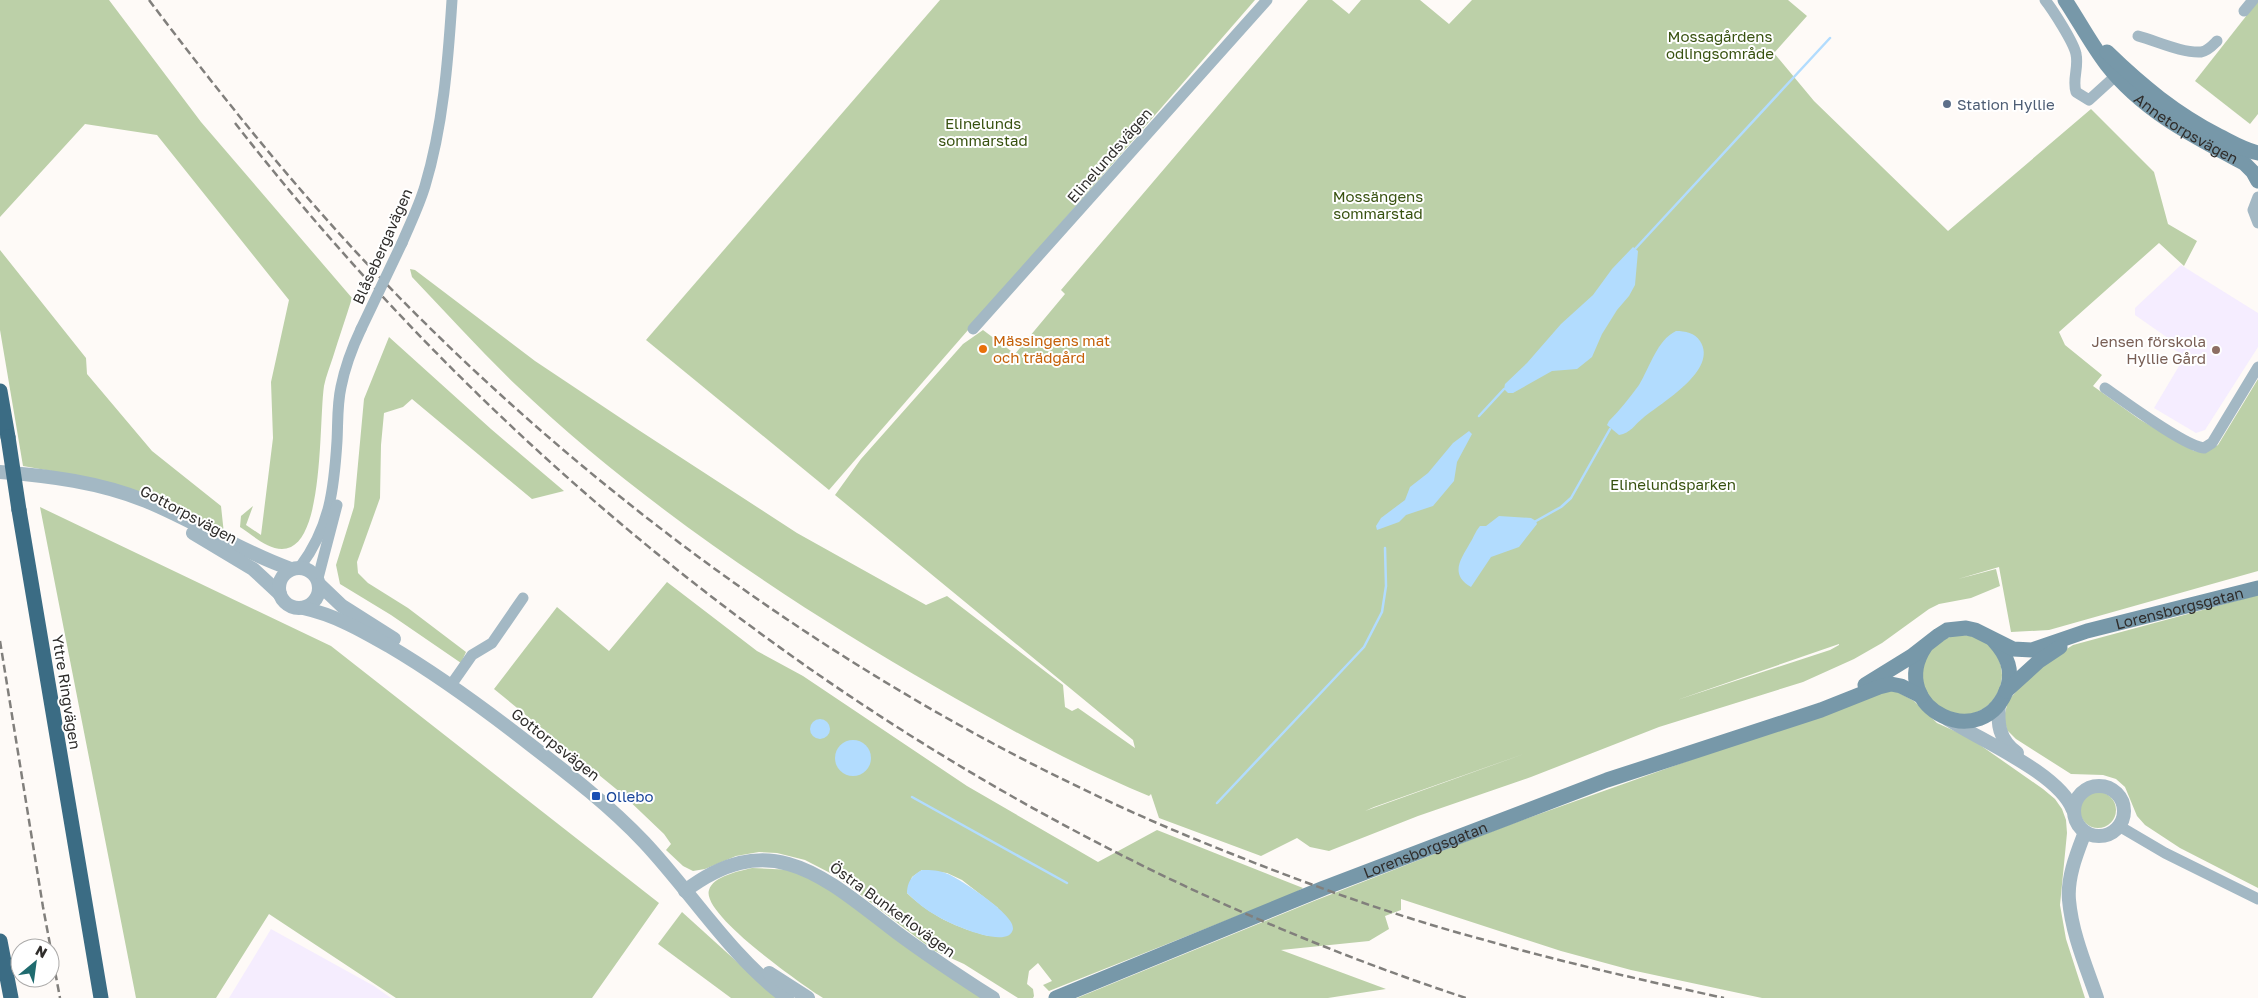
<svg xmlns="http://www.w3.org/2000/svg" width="2258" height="998" viewBox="0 0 2258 998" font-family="'Golos Text',sans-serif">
<rect width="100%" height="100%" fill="#fefaf7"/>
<path fill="#f5edfe" d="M271,929L374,986L391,998H229Z"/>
<path fill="#f5edff" d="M2181,265L2258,313V347L2205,430L2196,433L2154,408L2185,356L2172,348L2175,343L2135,315V308Z"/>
<g fill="#bcd0a8" fill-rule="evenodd">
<path d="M0,0H109L201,122L352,298C346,318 339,337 333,357C330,366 326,376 324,386C319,421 324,531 291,547C273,555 254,536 240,527L241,516L253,506L246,525L261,535L273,438L271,382L289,300L157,135L85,124L0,217Z"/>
<path d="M940,0H1255L829,490L646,340Z"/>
<path d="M1308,0H1332L1349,14L1361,0H1420L1449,24L1472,0H1788L1807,16L1774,53L1814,101L1948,231L2091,109L2154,172L2168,224L2197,241L2184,266L2159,243L2059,332L2065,345L2102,375L2093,386L2139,419L2194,451L2205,452L2218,445L2258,379V571L2049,630L2011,632L1999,567L1958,579L1996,569L2000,586L1971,598L1939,604L1929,609L1882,643L1854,659L1803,682L1659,727L1531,777L1418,816L1329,851L1310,847L1297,838L1261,856L1159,818L1151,794L1149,796C1074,765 1003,726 934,686C788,602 638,501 516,385C480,350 446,313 412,277L410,269L415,270L535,361L637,429L797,533L926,605L947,596L1063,685L1065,707L1072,711L1078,708L1135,748L1133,740L835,495L861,459L963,344L983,330L1015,354L1065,294L1061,290ZM1839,645L1830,650L1677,700L1839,644ZM1535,750L1365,811L1374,807Z"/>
<path d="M2258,1V114L2250,124L2195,81Z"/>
<path d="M0,250L86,358L87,374L152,451L221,506L224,534L74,475L23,466L0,330Z"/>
<path d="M389,337L491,429L564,491L532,499L412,399L403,407L384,413L381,445L380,498L357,562L358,573L368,583L408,608L466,652L461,663L391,615L340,584L336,565L354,507L364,399Z"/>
<path d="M40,507L331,646L659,903L592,998H396L269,914L216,998H136Z"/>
<path d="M667,582L757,651L803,676L967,786L1098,862L1157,830L1303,888L1293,894L1049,991L1043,985L1052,981L1038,963L1029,971L1027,984L1033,989L1034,996L1033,998H1018L964,964L933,950L836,876L805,860L777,853L759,852L736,856L705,869L693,871L683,866L666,850L671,844L664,834L621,793L494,689L557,607L609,651ZM922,870L947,873L962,880L998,908L989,936C957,928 931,916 907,893L912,877Z"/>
<path d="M2258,595V888L2180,848L2145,825L2137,816L2125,787L2116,779L2103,775L2071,774L2016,739L2007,730L2004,717L2008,701L2019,688L2044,663L2073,645Z"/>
<circle cx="1962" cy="675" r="40"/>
<path d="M1894,690L1914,701L1937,723L1970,738L2043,789L2055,799L2062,809L2066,820L2067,833L2060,905L2066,939L2085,998H1762L1631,970L1561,951L1401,899V910L1385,916L1389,929L1369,941L1281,950L1386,989L1328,998H1077L1314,901L1506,826L1872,695Z"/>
<circle cx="2098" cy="810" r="18"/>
<path d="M752,868L793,870L818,881L982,998H823L820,996C800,983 701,914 709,890C713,876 740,871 752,868Z"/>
<path d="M682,912L777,998H731L658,944Z"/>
</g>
<g fill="#b2dcfe">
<path d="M1633,247L1638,251L1635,285L1629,296L1617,310L1602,334L1592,357L1577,369L1552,371L1513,393H1508L1504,389L1505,384L1527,363L1561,324L1593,295L1612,269Z"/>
<path d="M1676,331C1685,331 1695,333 1700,341C1719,370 1661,403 1643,418C1634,425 1631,433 1619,435L1607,425L1609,421C1620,410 1630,397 1639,385C1650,367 1657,340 1676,331Z"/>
<path d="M1469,431L1472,434L1457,462L1454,481L1433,506L1406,515L1399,522L1377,530L1376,526L1381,518L1405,500L1410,487L1428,473L1453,443Z"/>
<path d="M1499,516L1531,518L1536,521L1537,524L1519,547L1491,557L1471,587C1449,574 1461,559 1470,543C1474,537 1475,532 1480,526H1486Z"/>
<circle cx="820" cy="729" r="10"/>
<circle cx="853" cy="758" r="18"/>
<path d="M922,870C931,870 939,870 948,874C960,879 1016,915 1013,929C1009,951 948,923 937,916C926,910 916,902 907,893C907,882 912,875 922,870Z"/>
</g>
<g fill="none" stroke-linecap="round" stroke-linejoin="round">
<g stroke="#b2dcfe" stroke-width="2.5">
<path d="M1635,249L1830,38"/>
<path d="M1479,416L1504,389"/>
<path d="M1536,521L1561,507L1571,498L1610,429"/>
<path d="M912,797L1067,883"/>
<path d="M1217,803L1364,647L1382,612L1386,586L1385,548"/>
</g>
<g stroke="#a3b8c4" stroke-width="11">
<path d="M2045,0C2053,10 2074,43 2076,54C2079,68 2072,79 2076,92L2089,100L2121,71"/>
<path d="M2244,11L2253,0"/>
<path d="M2138,36C2157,41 2181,53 2201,52C2208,51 2213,45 2217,41"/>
<path d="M2258,197L2253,210L2258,223"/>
<path d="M402,243C410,224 419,206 425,186C443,126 448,62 452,0"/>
<path d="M973,329L1267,0"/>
<path d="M2105,388C2124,401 2184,446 2204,448L2212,443L2258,367"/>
<path d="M300,567C330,527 334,489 337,441C338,423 337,405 341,387C345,367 352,348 361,329"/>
<path d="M318,578L337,505"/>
<path d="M451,685L472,655L492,643L523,598"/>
<path d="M2119,826L2165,853L2258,899"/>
</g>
<g stroke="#a3b8c4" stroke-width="14">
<path d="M0,472C50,476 99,482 146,501C195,521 240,551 291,569"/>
<path d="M193,533L253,569L280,594"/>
<circle cx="299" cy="588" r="20"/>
<path d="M320,585L342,606L394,639"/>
<path d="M303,608C335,615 361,630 389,646C440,676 486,710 532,746C571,776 610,806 644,842C692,893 730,956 787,998"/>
<path d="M1999,703C1997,724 1999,740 2017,753"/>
<path d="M1946,718C1979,740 2059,773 2073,810"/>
<circle cx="2099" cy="811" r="25"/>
<path d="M2085,832C2077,853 2067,877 2069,900C2072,934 2086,966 2097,998"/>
<path d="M685,891C772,825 825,878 896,932C927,955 960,977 993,998"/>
<path d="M769,973L808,998"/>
</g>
<g stroke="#7798a9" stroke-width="15">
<path id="s1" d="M2065,0C2079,21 2091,44 2107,65C2143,111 2193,136 2244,163L2253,172L2258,181"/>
<path d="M2107,52C2142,86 2175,113 2219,136C2231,142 2244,150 2258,153"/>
<path d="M1925,647C1885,708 1985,757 2008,686C2013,669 2006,654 1994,641"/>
<path id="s2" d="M1865,685L1912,656L1939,635L1947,630L1966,628L1975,630L2013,649L2032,650L2087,631L2258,588"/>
<path d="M2006,691L2039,661L2060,647"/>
<path id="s3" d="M1056,998L1324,888L1607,780L1821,710L1879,687L1891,684L1901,686L1921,696"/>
</g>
<g stroke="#3b6c84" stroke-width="15">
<path d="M0,391L8,437"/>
<path d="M19,510L101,998"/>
<path d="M0,941L11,998"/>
</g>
<g stroke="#817f7c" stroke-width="2.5" stroke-dasharray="8 4" stroke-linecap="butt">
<path d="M149,0C226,102 306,202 396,294C628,531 917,730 1227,852C1310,885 1395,916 1481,939C1561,962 1642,980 1724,998"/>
<path d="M235,123C549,526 979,838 1466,998"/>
<path d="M0,641L43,907L60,998"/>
</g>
<path stroke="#a3b8c4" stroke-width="11" d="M361,329L402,243"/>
<path stroke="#3b6c84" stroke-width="15" d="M8,437L19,510"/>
</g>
<circle fill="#5c6f8a" stroke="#fff" stroke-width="2" cx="1947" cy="104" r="5"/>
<circle fill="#e8710a" stroke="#fff" stroke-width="2" cx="983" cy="349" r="5"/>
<circle fill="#8d6e63" stroke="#fff" stroke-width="2" cx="2216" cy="350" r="5"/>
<rect fill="#1a4fb4" stroke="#fff" stroke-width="2" x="591" y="791" width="10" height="10" rx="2.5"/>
<g text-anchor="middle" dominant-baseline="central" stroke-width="4" stroke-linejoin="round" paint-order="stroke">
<g font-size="15" fill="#37510f" stroke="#fff">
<text x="1720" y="36">Mossagårdens<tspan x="1720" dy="17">odlingsområde</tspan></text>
<text x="983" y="123">Elinelunds<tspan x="983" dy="17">sommarstad</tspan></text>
<text x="1378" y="196">Mossängens<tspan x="1378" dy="17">sommarstad</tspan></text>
<text x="1673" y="484">Elinelundsparken</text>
</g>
<g font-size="15" fill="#4e5e75" stroke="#fff" text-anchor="start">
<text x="1957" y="104">Station Hyllie</text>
</g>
<g font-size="15" fill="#2f2d2b" stroke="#fff">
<text stroke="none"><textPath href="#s1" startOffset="180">Annetorpsvägen</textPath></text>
<text transform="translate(1109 155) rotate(-49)">Elinelundsvägen</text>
<text transform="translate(382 246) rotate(-66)">Blåsebergavägen</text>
<text transform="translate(189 514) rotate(28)">Gottorpsvägen</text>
<text stroke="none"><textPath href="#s2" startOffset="342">Lorensborgsgatan</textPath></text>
<text transform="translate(67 692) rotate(81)">Yttre Ringvägen</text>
<text transform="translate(556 744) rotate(38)">Gottorpsvägen</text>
<text stroke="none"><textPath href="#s3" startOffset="398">Lorensborgsgatan</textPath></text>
<text transform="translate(893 909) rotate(36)">Östra Bunkeflovägen</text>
</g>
<g font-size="15" fill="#c56008" stroke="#fff" text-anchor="start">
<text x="993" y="340">Mässingens mat<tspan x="993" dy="17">och trädgård</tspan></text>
</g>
<g font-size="15" fill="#785e54" stroke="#fff" text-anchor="end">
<text x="2206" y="341">Jensen förskola<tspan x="2206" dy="17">Hyllie Gård</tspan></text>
</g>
<g font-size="15" fill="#164399" stroke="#fff" text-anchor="start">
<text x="606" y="796">Ollebo</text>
</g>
</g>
<g transform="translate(35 963) rotate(29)"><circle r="24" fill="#ffffff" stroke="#acabaa"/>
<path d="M0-4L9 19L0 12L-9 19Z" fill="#1f6b6f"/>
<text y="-8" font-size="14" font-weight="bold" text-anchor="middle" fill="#2f2d2b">N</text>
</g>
</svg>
